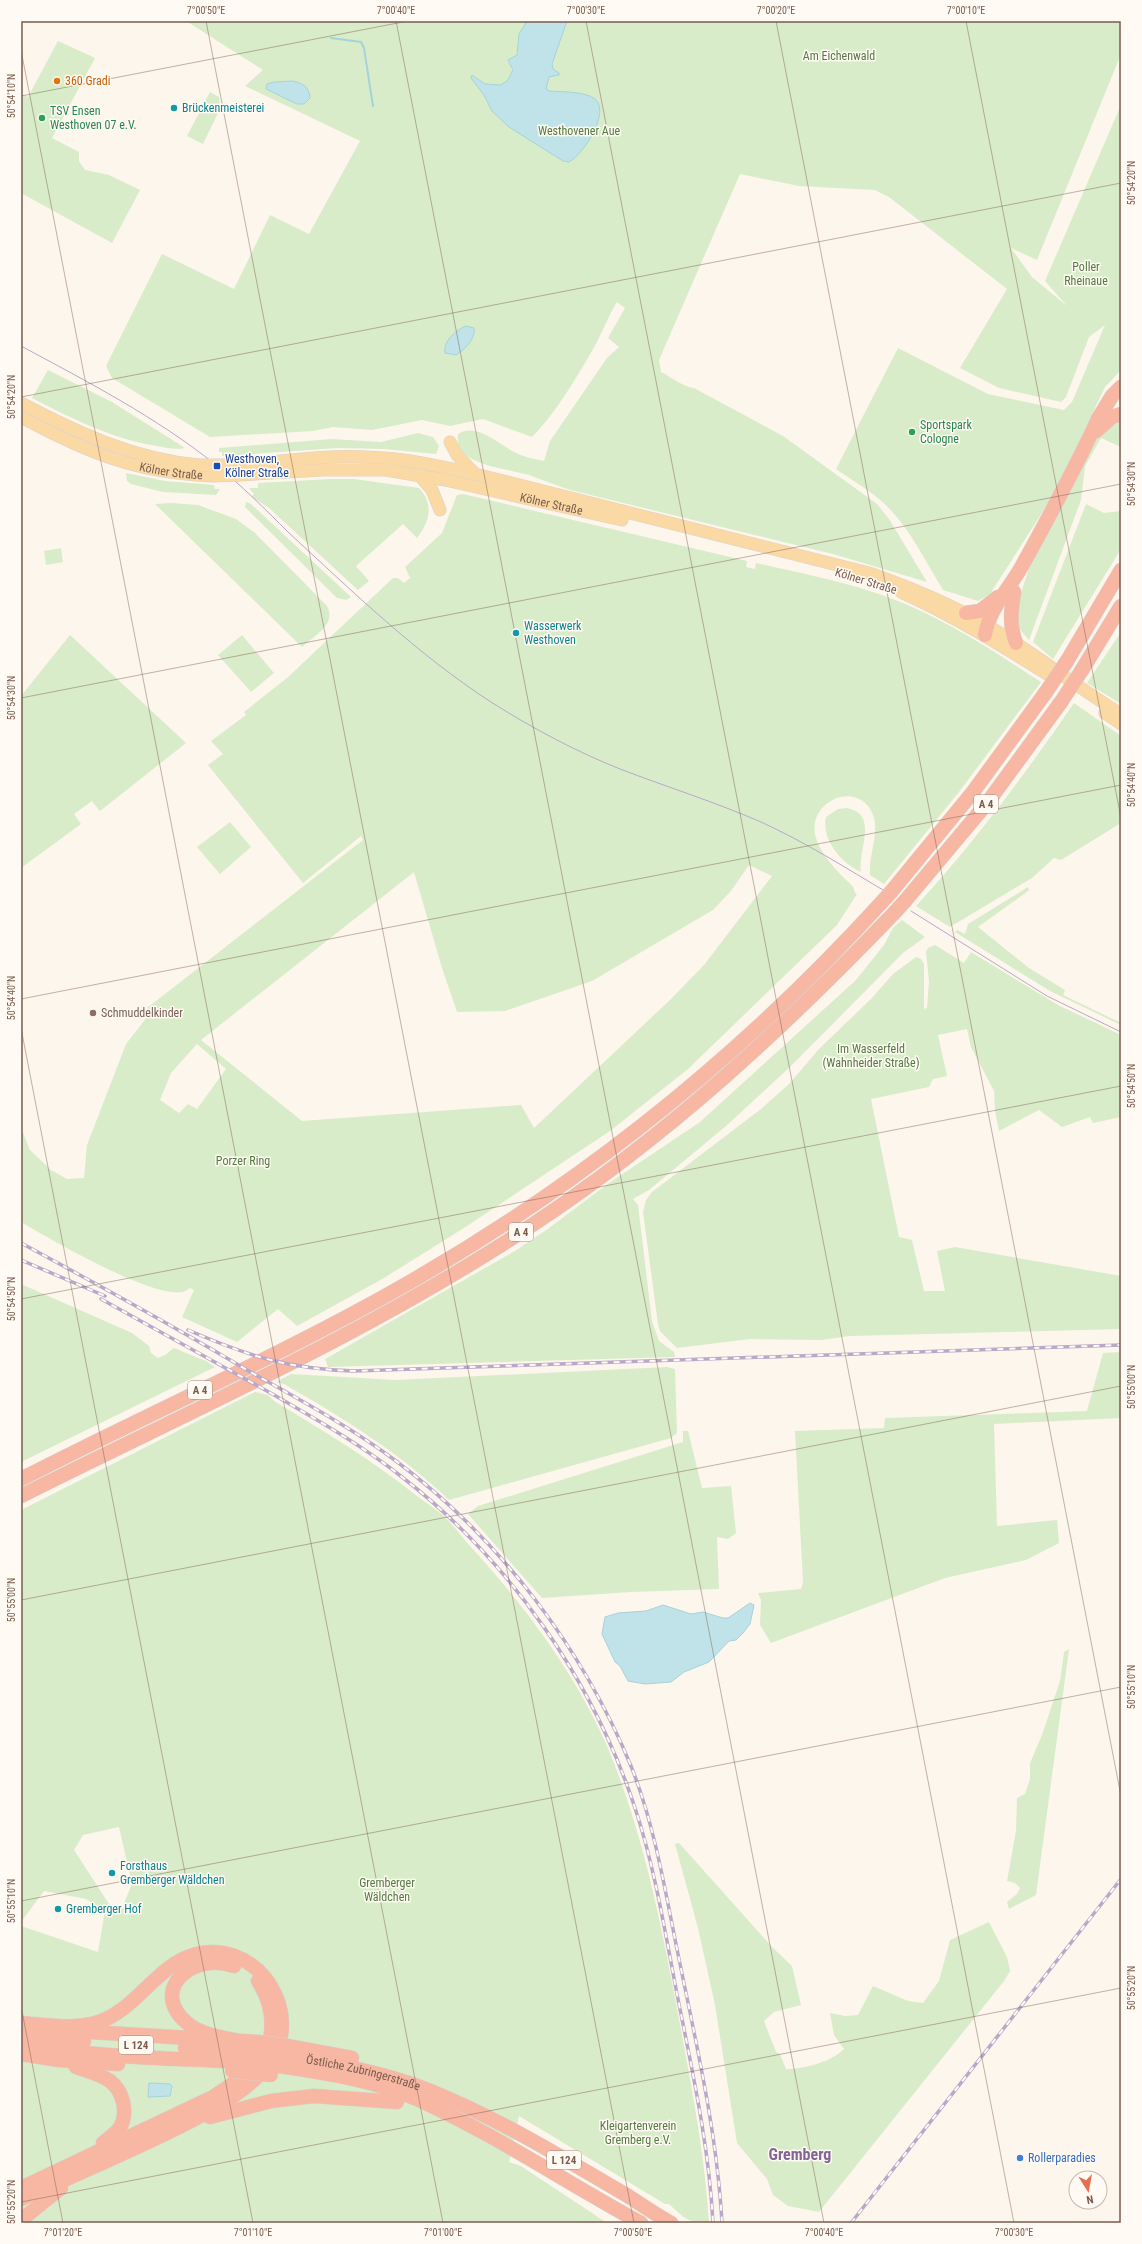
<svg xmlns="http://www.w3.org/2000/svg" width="1142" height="2244" viewBox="0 0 1142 2244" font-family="'Roboto Condensed',sans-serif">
<rect width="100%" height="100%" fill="#fdf6ec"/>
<g fill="#d8ecc9" fill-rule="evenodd">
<path d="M186,21H1121V54L1037,260L1011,248L1032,277L1067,306L1045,281L1121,105V370L1105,387L1054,494L990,594L978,601L943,590C924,559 907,522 879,499C866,488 850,479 836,469L898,348L988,394L1064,410L1072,402L1105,325L1089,337L1066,397L1061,402L999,388L960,368L1007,289L889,197L875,190L799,186L740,174L659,360L661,372C671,377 683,387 694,388L783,436L877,504L889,519L927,582L833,554L570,490C556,485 542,480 529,475C507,468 453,466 458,434C476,422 499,444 514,452C523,457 535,459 544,461L550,441L607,358L619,347L608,338L625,308L617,302C610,313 605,326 599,338C584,366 555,415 532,437L483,419L450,426L422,420L372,430L333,427L313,431L210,437L112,378L106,366L162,254L234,289L270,215L309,234L360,141L245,86L263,70Z"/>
<path d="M58,41L95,58L52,138L79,152V161L85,170L109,175L140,190L112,243L21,193V94L28,97Z"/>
<path d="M210,92L219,97L220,109L203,144L187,136Z"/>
<path d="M48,370L112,402L185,448C175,450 167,448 157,446C112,439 73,419 32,398Z"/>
<path d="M1121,421V447L1101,438L1085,466L1081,500L1029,640L1017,626L1018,601L1030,566L1092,446L1100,434Z"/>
<path d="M418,433L433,437L439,446L436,454L384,449L338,448L222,456V452H219V448L332,439L381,442Z"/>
<path d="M126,473L165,481L214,485L215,489H220L216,495L163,492L131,484L127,481Z"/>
<path d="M331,479H354L419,488C434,504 430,522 417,538L403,524L356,566L369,581L358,590L268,507L251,497L254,494L249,488H258V483Z"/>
<path d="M463,494L747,561L746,567L755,569L756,563C808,575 863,585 912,607C957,627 1000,655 1041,682L959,792L884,884L870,875C868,856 880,833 873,815C859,778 805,801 816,838C820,852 834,868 844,878C847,881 851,884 853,887C855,890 853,892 857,894L837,925L688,1069L610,1131L464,1228L384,1278L297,1326L278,1309L237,1342L182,1317L194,1290L190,1288C187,1290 184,1292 182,1292C151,1298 50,1239 21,1222V1128L30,1150L51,1170L67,1179L84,1178L87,1145L126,1044L151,1012L147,1008L363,840L361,836L303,883L208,765L223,754L211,741L246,715L244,712L287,678L393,578H398L404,583L410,578L405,567L442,533L457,495ZM749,865L772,876L704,965L670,1000L534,1128L521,1105L302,1121L201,1040L414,872L442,968L457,1012L505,1011L592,981L713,910L731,891ZM197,1044L226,1069L197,1109L188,1104L179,1113L160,1100L171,1073Z"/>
<path d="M246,502L251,504L351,597L346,600L337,598L245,507Z"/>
<path d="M171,503L198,505L236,519L255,533L327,606C337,624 314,636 302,647L155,504Z"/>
<path d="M1086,504L1104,513L1121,511V549L1053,659L1033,642Z"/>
<path d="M61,548L63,562L46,565L44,551Z"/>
<path d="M1121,632V704L1087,683Z"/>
<path d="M70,635L186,743L100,811L92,801L74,814L81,824L21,868V696Z"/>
<path d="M242,635L274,673L251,692L218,655Z"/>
<path d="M1074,703L1121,736V823L1061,860L1054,858L1032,878L950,927L916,906C974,843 1025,774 1074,703Z"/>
<path d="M847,808C879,814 858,850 861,872C841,863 821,839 826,817L838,809Z"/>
<path d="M230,822L251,847L220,874L197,847Z"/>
<path d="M1028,887L1029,890L1024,894L978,927L1029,968L1065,990L1063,995L1121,1023V1025L1050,991L955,932L957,930L965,934L968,924Z"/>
<path d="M902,920L925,937L903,953L790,1067L726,1126L649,1190L633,1199L638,1205L652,1321L659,1341L674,1352L675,1357L328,1367L325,1359L515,1251L549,1228L609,1183L700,1122L856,980L884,945L893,928Z"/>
<path d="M935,945L964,963L971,952L1058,1005L1121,1035V1117L1093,1123L1090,1117L1062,1127L1039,1110L999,1131L995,1111L994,1091L971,1047L967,1029L938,1035L947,1076L933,1079L929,1087L871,1099L899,1237L912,1240L924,1291H945L937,1251L955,1247L1121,1276V1329L849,1336L821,1340L750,1339L677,1348L660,1331L658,1324L643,1212L646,1200L652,1192L761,1109L789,1084L819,1049L872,998L893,974L916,957L921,959L924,964V1009L927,1008L929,981L926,952L928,948Z"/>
<path d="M21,1284L132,1333L149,1346L151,1353L158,1358L165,1355L174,1348L206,1361L215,1367L21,1462Z"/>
<path d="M1121,1352V1418L994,1424L997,1526L1057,1520L1059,1543L1026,1560L945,1578L771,1643L760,1625L761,1600L758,1593L801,1589L803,1582L795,1431L884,1428L885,1418L1087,1411L1103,1353Z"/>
<path d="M667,1367L675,1369L677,1433L671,1438L449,1500C400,1453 343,1418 284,1384L276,1382L291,1374L396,1380Z"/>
<path d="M255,1392L268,1395L274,1401C324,1431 372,1460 417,1496C426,1503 436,1509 445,1517C454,1526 462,1537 470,1546C526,1607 578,1677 610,1753C645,1839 663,1933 680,2024C692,2090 705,2156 709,2223C688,2223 684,2218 669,2204H665L519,2116L509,2162L521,2166L607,2223H21V1926L98,1952L105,1911L86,1899L44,1891L21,1922V1510ZM119,1827L132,1884L122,1908L109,1904L74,1850L83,1835Z"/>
<path d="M683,1431H688L702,1488L731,1486L736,1533L728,1539L717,1537L719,1589L631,1592L542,1598L468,1514L478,1506L683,1442Z"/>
<path d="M1069,1649L1036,1895L1009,1909L1007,1902L1017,1894L1020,1888L1015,1883L1007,1881L1016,1831L1017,1798L1025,1794L1030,1779V1763L1042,1735L1060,1681L1064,1652Z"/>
<path d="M679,1843L772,1947L792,1966L801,2005L774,2012L764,2021L776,2052L780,2054L786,2069C804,2069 831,2062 844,2049L834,2035L830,2013L845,2016L858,2015L873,1986L908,2001L923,2003L939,1981L950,1940L989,1922L1007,1957L1010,1971L1004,1981L819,2212L788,2206L773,2195L767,2179L737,2143L715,2005L698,1928L675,1844Z"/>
</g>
<g fill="#bfe3e8" stroke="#a5d3da">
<path d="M527,21H567L552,64L553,69L559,73V75L549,77L546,89L549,91C562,92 584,91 595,99C611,112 583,155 569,162L563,161L509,127L492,111L484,95L471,78L472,75L485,84L501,85L508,80L513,70L508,60L517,55L519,34Z"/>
<path d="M293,81C303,84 309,86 310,98L304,104H297L266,89L267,84L274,82Z"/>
<path d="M466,326L474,328C476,339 464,350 456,355L445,353C443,341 456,330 466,326Z"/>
<path d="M750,1603L754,1605L750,1624L743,1633L736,1640L729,1641L709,1662L684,1672L671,1682L645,1684L628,1681L620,1666L615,1662L602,1634L605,1617L618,1613L646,1611L663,1605L691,1614L703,1612L723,1618H728Z"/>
<path d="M149,2083L170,2084L172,2086L170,2096L148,2097Z"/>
</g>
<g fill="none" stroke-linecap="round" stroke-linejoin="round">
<path stroke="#a5d3da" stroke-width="2" d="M331,38L361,42L364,48L373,106"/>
<defs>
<g id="major">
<path d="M21,403C78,433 134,459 199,465"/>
<path id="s1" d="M21,417C88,453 136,473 213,476"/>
<path d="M450,442L457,455L475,474"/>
<path d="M227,465C273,464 321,454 367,457C404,458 440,466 475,474L869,573C921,591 971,613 1017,644C1052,667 1085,692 1121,714"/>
<path id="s2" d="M239,475L322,470H386L445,480L622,520"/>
<path d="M419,475L432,490L440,510"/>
<path d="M901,592C952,615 999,644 1047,674"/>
<path d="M1105,713L1121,724"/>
</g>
<g id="highway">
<path d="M1096,431L1112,417L1121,414"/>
<path d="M1014,592C1011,611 1009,625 1016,643"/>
<path d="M966,613L980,611L998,597"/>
<path d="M985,635C989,608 1010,588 1022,566C1049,517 1075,469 1098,419L1112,396L1121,387"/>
<path d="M1067,661L1121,570"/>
<path d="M1082,670L1121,606"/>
<path d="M891,892L973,792L1046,692"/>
<path d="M905,901L988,802L1061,702"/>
<path d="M21,1479C142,1417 268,1361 387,1295C572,1192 738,1060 881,903"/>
<path d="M21,1496C192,1410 369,1333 529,1227C665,1138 783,1029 895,912"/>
<path d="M234,1966C193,1951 148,1990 187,2023C201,2035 222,2037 239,2041"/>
<path d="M258,1981C271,2001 275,2024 268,2047"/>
<path d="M21,2023C47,2025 74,2030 99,2022C144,2006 162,1951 214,1952C271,1954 303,2025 266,2068C239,2098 200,2117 165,2134C117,2157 69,2178 21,2199"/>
<path d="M73,2031L258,2042"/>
<path d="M21,2032L84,2041"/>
<path d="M21,2043C94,2058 170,2058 244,2062"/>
<path d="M287,2046L352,2058"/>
<path d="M185,2048L252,2052"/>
<path d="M21,2054L59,2060L118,2064"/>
<path id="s3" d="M284,2056C332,2063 382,2072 428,2090C498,2118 563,2158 628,2196C642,2205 656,2215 671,2223"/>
<path d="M278,2066C325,2073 374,2080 419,2100C496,2135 567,2183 641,2223"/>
<path d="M76,2067C88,2071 100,2074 110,2081C123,2091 128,2111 121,2126C117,2133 109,2138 103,2143"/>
<path d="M210,2117L271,2101L314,2096L397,2102"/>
<path d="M21,2188L213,2097L234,2083L253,2066"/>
<path d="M21,2220L61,2188"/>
</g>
</defs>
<use href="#major" stroke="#dad1cd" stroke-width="13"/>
<use href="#highway" stroke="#dad1cd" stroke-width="15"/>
<use href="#major" stroke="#fbd9a5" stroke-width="12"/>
<use href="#highway" stroke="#f7b7a3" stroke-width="14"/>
<g stroke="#b9a8c9" stroke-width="1">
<path d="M21,346C88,382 156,417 216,465C241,485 265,509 288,532C353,592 417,654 491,702C532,728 575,751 620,769C667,787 715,802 761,822C805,842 846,868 888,893"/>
<path d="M911,911L1047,996L1121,1032"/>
</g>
<defs>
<g id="rail">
<path d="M21,1243C97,1284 173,1326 247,1370C298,1399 349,1426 396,1461C499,1538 582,1647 631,1766C655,1826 665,1891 678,1954C696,2043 717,2132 722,2223"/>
<path d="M21,1260L105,1296"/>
<path d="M101,1299C156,1330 212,1360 267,1391C314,1418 360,1444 402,1477C509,1560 593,1680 635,1808C655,1868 665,1932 677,1994C692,2070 709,2145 713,2223"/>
<path d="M188,1330C248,1356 288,1369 354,1371L1121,1345"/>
<path d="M851,2223L1121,1879"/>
</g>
</defs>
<use href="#rail" stroke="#b9a8c9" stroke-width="3.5"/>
<use href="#rail" stroke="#fffaf3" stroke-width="2" stroke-dasharray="6" stroke-linecap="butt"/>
<defs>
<g id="major-bridge">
<path d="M199,465H227"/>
<path d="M213,476L239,475"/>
</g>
<g id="highway-bridge">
<path d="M1046,692L1067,661"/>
<path d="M1061,702L1082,670"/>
<path d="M881,903L891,892"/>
<path d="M895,912L905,901"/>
<path d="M258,2042L287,2046"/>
<path d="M252,2052L284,2056"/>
<path d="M244,2062L278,2066"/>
<path d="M232,2071L271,2075"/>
</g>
</defs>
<use href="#major-bridge" stroke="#dad1cd" stroke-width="13" stroke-linecap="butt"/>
<use href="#highway-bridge" stroke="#dad1cd" stroke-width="15" stroke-linecap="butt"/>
<use href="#major-bridge" stroke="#fbd9a5" stroke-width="12"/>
<use href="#highway-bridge" stroke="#f7b7a3" stroke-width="14"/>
</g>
<path fill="none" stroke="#7a5c4d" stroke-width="1" stroke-opacity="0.45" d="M206,21L634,2223M396,21L824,2223M586,21L1014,2223M776,21L1121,1796M966,21L1121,818M21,50L443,2223M21,96L408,21M21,397L1121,183M21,698L1121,484M21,999L1121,785M21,1028L253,2223M21,1299L1121,1086M21,1600L1121,1386M21,1901L1121,1687M21,2006L63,2223M21,2202L1121,1988"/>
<circle fill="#e8710a" stroke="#fffaf3" stroke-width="1.5" cx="57" cy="81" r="4"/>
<g fill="#0f9aa8" stroke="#fffaf3" stroke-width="1.5">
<circle cx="174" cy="108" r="4"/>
<circle cx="516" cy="633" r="4"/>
<circle cx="112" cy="1873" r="4"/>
<circle cx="58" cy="1909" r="4"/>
</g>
<g fill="#2e9e5b" stroke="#fffaf3" stroke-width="1.5">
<circle cx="42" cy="118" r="4"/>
<circle cx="912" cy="432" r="4"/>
</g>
<rect fill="#1a4fb4" stroke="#fffaf3" stroke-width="1.5" x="213" y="462" width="8" height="8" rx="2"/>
<circle fill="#8d6e63" stroke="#fffaf3" stroke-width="1.5" cx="93" cy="1013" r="4"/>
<circle fill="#3f7fe0" stroke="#fffaf3" stroke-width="1.5" cx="1020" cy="2158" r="4"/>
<g text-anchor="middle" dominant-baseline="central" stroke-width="3" stroke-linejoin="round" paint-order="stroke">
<g fill="#fffaf3" stroke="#a28b7f" stroke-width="1">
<rect x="974" y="795" width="24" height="18" rx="3"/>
<rect x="509" y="1223" width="24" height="18" rx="3"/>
<rect x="188" y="1381" width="24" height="18" rx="3"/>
<rect x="119" y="2036" width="34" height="18" rx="3"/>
<rect x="547" y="2151" width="34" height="18" rx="3"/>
</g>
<g font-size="11" font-weight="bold" fill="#7a5c4d">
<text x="986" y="804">A 4</text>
<text x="521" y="1232">A 4</text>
<text x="200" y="1390">A 4</text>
<text x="136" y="2045">L 124</text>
<text x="564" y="2160">L 124</text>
</g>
<g font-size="12" fill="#537a41" stroke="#fffaf3">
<text x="839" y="56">Am Eichenwald</text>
<text x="579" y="131">Westhovener Aue</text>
<text x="1086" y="267">Poller<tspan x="1086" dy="14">Rheinaue</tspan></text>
<text x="871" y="1049">Im Wasserfeld<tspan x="871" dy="14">(Wahnheider Straße)</tspan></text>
<text x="243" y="1161">Porzer Ring</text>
<text x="387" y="1883">Gremberger<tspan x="387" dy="14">Wäldchen</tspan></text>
<text x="638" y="2126">Kleigartenverein<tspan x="638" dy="14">Gremberg e.V.</tspan></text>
</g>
<g font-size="12" fill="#c56008" stroke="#fffaf3" text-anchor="start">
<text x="65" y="81">360 Gradi</text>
</g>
<g font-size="12" fill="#0d838f" stroke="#fffaf3" text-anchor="start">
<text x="182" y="108">Brückenmeisterei</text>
<text x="524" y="626">Wasserwerk<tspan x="524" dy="14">Westhoven</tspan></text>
<text x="120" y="1866">Forsthaus<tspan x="120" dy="14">Gremberger Wäldchen</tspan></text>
<text x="66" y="1909">Gremberger Hof</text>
</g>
<g font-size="12" fill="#27864d" stroke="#fffaf3" text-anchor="start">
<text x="50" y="111">TSV Ensen<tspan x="50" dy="14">Westhoven 07 e.V.</tspan></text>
<text x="920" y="425">Sportspark<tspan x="920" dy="14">Cologne</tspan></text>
</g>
<g font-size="12" fill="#164399" stroke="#fffaf3" text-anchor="start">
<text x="225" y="459">Westhoven,<tspan x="225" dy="14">Kölner Straße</tspan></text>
</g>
<g font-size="12" fill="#7a5c4d" stroke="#fffaf3">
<text stroke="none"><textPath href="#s1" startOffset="161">Kölner Straße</textPath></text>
<text stroke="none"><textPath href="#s2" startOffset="316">Kölner Straße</textPath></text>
<text transform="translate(866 581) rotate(17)">Kölner Straße</text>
<text stroke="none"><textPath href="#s3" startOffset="81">Östliche Zubringerstraße</textPath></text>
</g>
<g font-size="12" fill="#785e54" stroke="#fffaf3" text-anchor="start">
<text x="101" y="1013">Schmuddelkinder</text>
</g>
<g font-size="12" fill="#366cbe" stroke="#fffaf3" text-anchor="start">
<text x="1028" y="2158">Rollerparadies</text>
</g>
<g font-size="16" font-weight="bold" fill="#846695" stroke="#fffaf3">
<text x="800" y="2154">Gremberg</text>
</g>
</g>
<rect width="1142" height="2244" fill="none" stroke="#fffaf3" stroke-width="44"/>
<g transform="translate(1088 2190) rotate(169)"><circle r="19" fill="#fffaf3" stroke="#cabbb1"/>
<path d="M0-3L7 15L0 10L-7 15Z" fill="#e76f51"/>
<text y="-6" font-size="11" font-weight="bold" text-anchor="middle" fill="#7a5c4d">N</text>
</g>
<rect x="22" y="22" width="1098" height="2200" fill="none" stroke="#7a5c4d" stroke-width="1.5"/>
<g font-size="10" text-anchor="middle" fill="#7a5c4d">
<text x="206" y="14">7°00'50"E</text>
<text x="396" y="14">7°00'40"E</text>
<text x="586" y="14">7°00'30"E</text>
<text x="776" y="14">7°00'20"E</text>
<text x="966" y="14">7°00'10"E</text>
<text transform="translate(11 96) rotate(-90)" y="4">50°54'10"N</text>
<text transform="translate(1131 183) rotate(-90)" y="4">50°54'20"N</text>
<text transform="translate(11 397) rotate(-90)" y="4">50°54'20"N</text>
<text transform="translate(1131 484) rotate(-90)" y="4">50°54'30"N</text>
<text transform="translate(11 698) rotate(-90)" y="4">50°54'30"N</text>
<text transform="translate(1131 785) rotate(-90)" y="4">50°54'40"N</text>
<text transform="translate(11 998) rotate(-90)" y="4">50°54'40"N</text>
<text transform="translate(1131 1086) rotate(-90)" y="4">50°54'50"N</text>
<text transform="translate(11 1299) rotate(-90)" y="4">50°54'50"N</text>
<text transform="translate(1131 1387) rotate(-90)" y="4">50°55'00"N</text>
<text transform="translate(11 1600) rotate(-90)" y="4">50°55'00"N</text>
<text transform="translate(1131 1687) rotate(-90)" y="4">50°55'10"N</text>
<text transform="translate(11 1901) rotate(-90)" y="4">50°55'10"N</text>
<text transform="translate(1131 1988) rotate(-90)" y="4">50°55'20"N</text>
<text transform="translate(11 2202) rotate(-90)" y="4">50°55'20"N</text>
<text x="63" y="2236">7°01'20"E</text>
<text x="253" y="2236">7°01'10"E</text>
<text x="443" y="2236">7°01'00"E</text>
<text x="633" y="2236">7°00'50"E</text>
<text x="824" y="2236">7°00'40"E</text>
<text x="1014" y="2236">7°00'30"E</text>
</g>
</svg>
